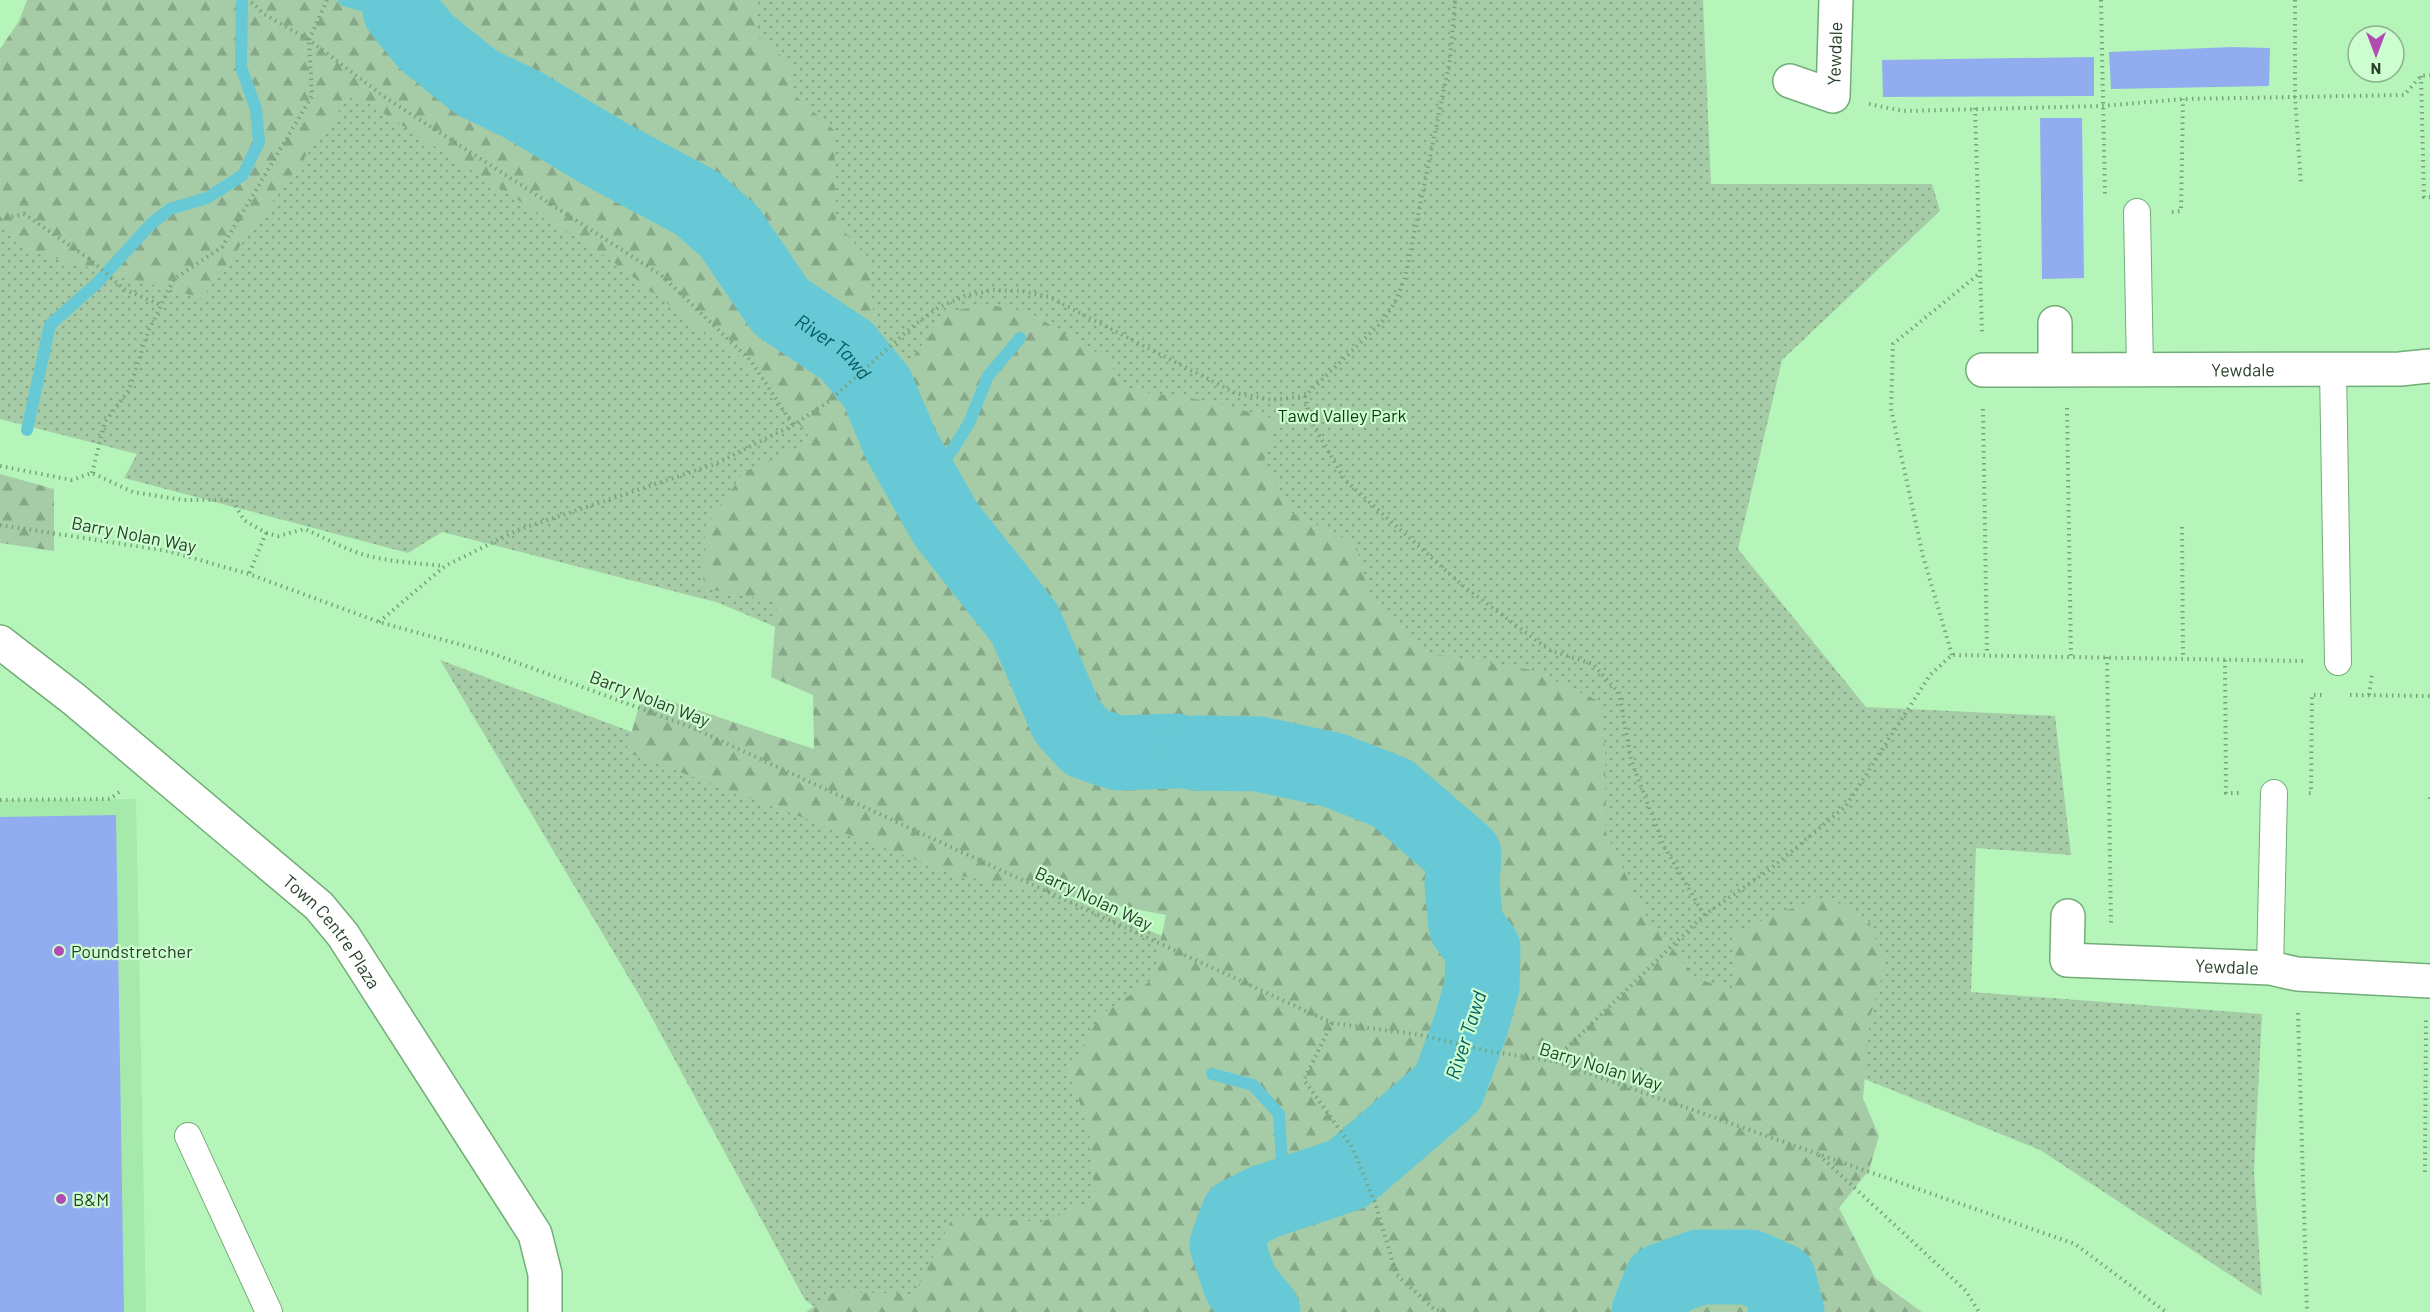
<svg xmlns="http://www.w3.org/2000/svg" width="2430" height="1312" viewBox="0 0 2430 1312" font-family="Barlow,sans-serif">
<defs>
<pattern id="green-dots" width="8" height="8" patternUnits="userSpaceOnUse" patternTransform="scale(1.5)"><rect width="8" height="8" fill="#a5cca7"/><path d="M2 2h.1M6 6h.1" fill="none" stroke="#86a788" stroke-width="1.8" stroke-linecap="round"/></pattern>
<pattern id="forest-firs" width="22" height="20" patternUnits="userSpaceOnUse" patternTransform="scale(1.5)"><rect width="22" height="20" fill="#a5cca7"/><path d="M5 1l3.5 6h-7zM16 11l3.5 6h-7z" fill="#86a788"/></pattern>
</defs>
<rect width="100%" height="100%" fill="#b6f5ba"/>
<path fill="#a5eaaa" d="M136,799L146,1312H0V800Z"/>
<g fill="url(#green-dots)">
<path d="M137,0H1703L1711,184H1932L1940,211L1782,360L1738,549L1866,707L2055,716L2071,855L1976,848L1971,992L2262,1014L2254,1170L2262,1296L2040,1150L1575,962L716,602L442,532L408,553L124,478L137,454L0,419V197Z"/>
<path d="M440,660L1024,879L1557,1098L1907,1312H822L805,1300L645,1005Z"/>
</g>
<g fill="url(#forest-firs)">
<path d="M27,0H758L756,36L790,63L792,93L834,130L836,222L868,258L878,358L903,369L949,311L992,305L1032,314L1109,360L1123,389L1208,401L1278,420L1264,461L1292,513L1356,544L1371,599L1429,653L1531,670L1601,702L1605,750L1606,833L1644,913L1697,979L1732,989L1736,959L1731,934L1781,912L1828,897L1869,921L1885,966L1870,1017L1863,1098L1879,1136L1869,1170L1839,1208L1875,1278L1922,1312H806L834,1292L914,1294L954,1215L1041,1222L1095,1201L1089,1131L1069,1070L1100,1016L1153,979L1166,915L957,875L626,752L643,692L814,749L813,695L771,677L777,602L703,588L705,527L744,472L813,440L745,363L608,258L352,93L202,298L24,250L0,216V49L19,21Z"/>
<path d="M0,474L54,489V551L0,543Z"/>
</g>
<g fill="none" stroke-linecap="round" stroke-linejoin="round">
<g stroke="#67c9d5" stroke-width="12">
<path d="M344,0L362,5L400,10"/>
<path d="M27,430L50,325L97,283L151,224L170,209L207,198L243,175L259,142L256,109L241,67L242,0"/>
<path d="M924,484L953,449L969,423L988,376L1020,338"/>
<path d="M1212,1074L1253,1085L1279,1114L1284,1196"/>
</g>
<g stroke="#67c9d5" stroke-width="75">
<path id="s1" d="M400,10L426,42L477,83L523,105L607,155L697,203L729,231L781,307L847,351L877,388L901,445L946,524L1025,624L1067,721L1086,742L1102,748L1118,753L1176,751"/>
<path d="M1196,753L1259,754L1333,770L1392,793L1464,855L1462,884L1466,926L1483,949L1482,986L1471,1025L1448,1088L1348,1174L1264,1202L1238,1215L1227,1245L1241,1285L1263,1312"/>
<path d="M1649,1312L1661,1281L1699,1267H1750L1779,1280L1787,1312"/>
</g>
</g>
<g fill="#91adef">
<path d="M2232,47L2270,48L2269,86L2111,89L2109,52Z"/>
<path d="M2094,57V96L1883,97L1882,60Z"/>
<path d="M2040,118H2082L2084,278L2042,279Z"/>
<path d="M116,815L124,1312H0V817Z"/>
</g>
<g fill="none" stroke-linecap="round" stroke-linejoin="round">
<defs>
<g id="lane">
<path d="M2137,212L2140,369"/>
<path d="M2333,369L2338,662"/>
<path d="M2270,968L2274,793"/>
<path d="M188,1136L269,1312"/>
</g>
<g id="street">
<path id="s2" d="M1790,81L1833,96L1836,0"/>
<path d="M2055,323V369"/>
<path id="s3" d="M1983,370L2400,369L2430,366"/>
<path id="s4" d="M0,642L75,700L319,906L343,935L535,1234L545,1274V1312"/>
<path id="s5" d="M2068,916L2067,960L2270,968L2297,974L2430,981"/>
</g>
</defs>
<use href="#lane" stroke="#72ad77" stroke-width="28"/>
<use href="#street" stroke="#72ad77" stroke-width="36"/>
<g stroke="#76a479" stroke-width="4" stroke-dasharray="1.5 4.5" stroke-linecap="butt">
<path d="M327,0L309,40L386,98L661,275L751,361L793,425"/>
<path d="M2101,0L2105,197"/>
<path d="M2295,0V97L2301,184"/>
<path d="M2421,76L2424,197H2430"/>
<path d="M1869,104L1903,111L2102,106L2183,99L2404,95L2421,76L2430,75"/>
<path d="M1975,108L1982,332"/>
<path d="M2172,212L2181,211L2183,99"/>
<path d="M0,219L24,214L91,260L124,289L161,305"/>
<path d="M1305,396L1310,420L1345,480L1462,585L1549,650L1593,664L1619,693L1631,760L1664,846L1704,915"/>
<path d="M2067,408L2071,657"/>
<path d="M1983,409L1987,655"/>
<path d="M0,466L72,480L92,473L133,492L183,500H232L244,520L266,533L249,574"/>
<path d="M92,473L105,422L129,390L148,332L174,279L222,247L312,96L309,40L264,14L249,0"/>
<path d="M0,525L168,551L249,574L379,622L491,653L693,728L1332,1023L1421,1035L1488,1051L1553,1061L2075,1244L2166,1312"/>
<path d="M2182,527L2183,659"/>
<path d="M266,533L278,536L305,529C325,538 344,549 365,555C391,562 417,563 444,566"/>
<path d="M379,622L445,566L518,530L715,464L793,425L828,402L912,327L939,307L965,296L992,290L1022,291L1049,297L1235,393L1272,400L1305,396L1382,322L1395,302L1405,278L1450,60L1455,0"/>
<path d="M1952,655L1923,556L1891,409L1893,344L1980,273"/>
<path d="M2107,657L2111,925"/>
<path d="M2225,660L2226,793H2242"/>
<path d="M2350,695L2430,696"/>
<path d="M2369,695L2372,674"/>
<path d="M2309,793H2311L2312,695H2324"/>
<path d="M2430,799V794"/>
<path d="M0,800L110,799L122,790"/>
<path d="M2298,1013L2307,1312"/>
<path d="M1332,1023L1304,1080L1352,1147L1375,1202L1396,1274L1435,1310L1448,1312"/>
<path d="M1553,1061L1704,915L1769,870L1846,806L1930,675L1952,655L2303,661"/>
<path d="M1819,1155L1966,1291L1979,1312"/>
<path d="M2425,1172L2426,1018"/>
</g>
<use href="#lane" stroke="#fff" stroke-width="26"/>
<use href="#street" stroke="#fff" stroke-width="33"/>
</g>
<g fill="#b04cb2" stroke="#cdfed0" stroke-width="2">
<circle cx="59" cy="951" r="6"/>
<circle cx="61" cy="1199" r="6"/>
</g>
<g text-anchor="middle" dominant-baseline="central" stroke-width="4.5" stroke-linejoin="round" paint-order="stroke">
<g font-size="18" fill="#274029" stroke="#cdfed0">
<text stroke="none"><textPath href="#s2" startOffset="88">Yewdale</textPath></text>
<text stroke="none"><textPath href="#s3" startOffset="260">Yewdale</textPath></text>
<text transform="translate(134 534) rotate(11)">Barry Nolan Way</text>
<text transform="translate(650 698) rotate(21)">Barry Nolan Way</text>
<text transform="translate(1094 898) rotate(25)">Barry Nolan Way</text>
<text stroke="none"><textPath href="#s4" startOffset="442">Town Centre Plaza</textPath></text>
<text stroke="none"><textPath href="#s5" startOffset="204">Yewdale</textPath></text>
<text transform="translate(1601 1066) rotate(17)">Barry Nolan Way</text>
</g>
<g font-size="18" fill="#0e3715" stroke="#cdfed0">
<text x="1342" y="415">Tawd Valley Park</text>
</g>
<g font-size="18" fill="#274029" stroke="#cdfed0" text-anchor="start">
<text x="71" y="951">Poundstretcher</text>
<text x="73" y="1199">B&amp;M</text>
</g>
<g font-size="20" font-style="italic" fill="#005b64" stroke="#cdfed0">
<text stroke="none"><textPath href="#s1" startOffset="558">River Tawd</textPath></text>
<text transform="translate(1465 1035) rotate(-72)">River Tawd</text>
</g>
</g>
<g transform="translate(2376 54) rotate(180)"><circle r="28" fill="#cdfed0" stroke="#8bb28d" stroke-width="1.5"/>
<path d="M0-4.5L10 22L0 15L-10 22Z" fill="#b04cb2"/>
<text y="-9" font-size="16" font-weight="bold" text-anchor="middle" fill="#274029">N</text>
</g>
</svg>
